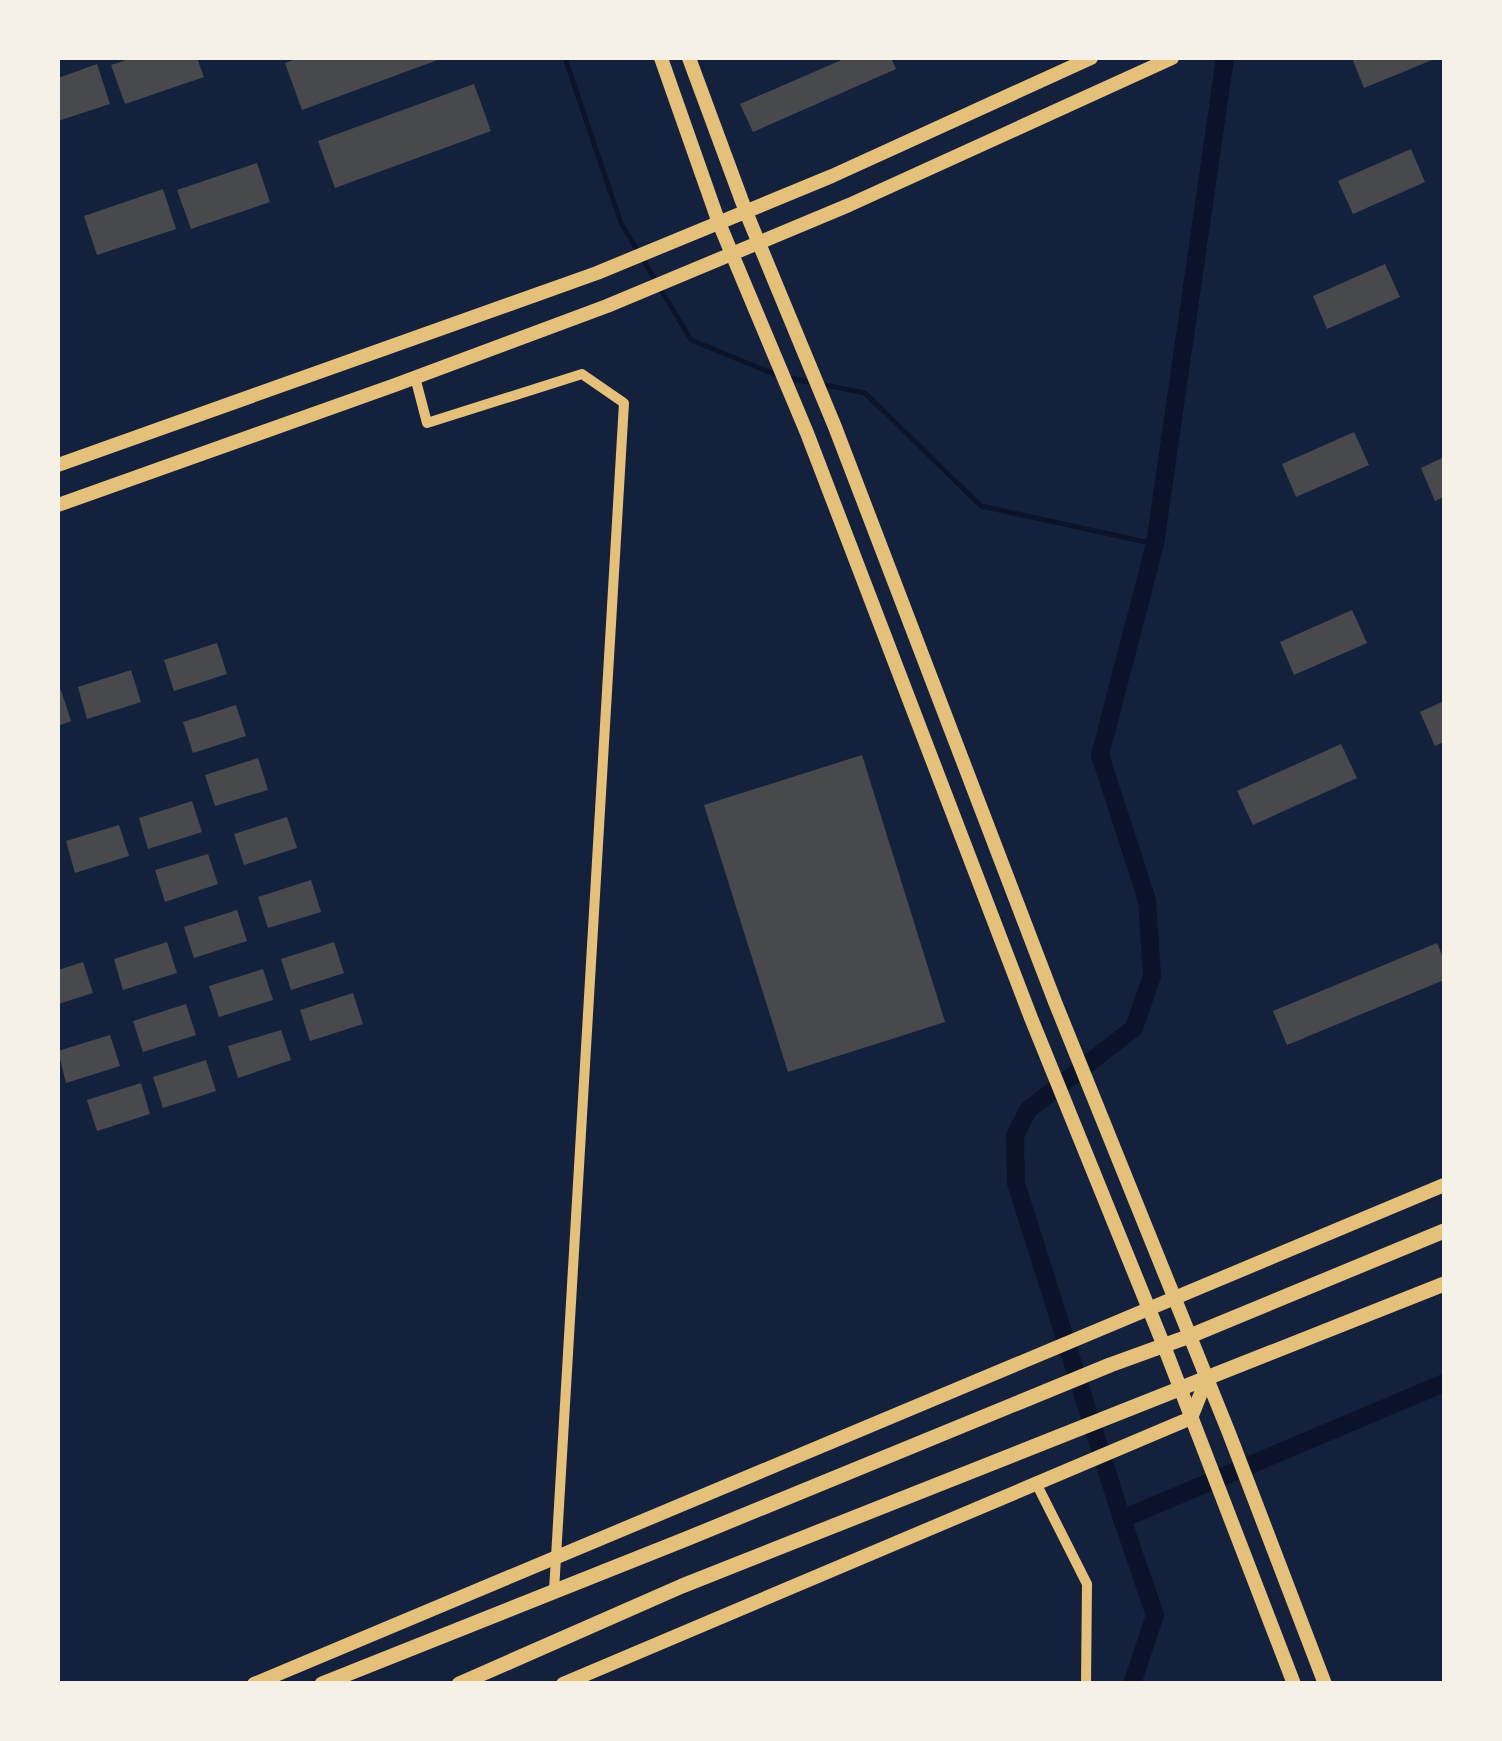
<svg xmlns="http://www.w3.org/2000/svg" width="1502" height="1741" viewBox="0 0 1502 1741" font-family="'Fira Sans Condensed',sans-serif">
<rect width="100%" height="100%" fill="#14213d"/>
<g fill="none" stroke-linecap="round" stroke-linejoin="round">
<g stroke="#0b132b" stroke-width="5">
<path d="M565,58L621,223L691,340L779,376"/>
<path d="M789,378L865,393L981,506L1155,544"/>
</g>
<g stroke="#0b132b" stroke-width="18">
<path d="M1122,1519L1444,1383"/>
<path d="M1132,1684L1155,1615L1122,1519L1016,1183L1015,1136L1028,1110L1134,1028L1152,976L1147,900L1100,755L1155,544L1225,58"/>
</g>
</g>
<g fill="#48494c">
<path d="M132,58H197L204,77L125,104L111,65Z"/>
<path d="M299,58H443L302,110L285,63Z"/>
<path d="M846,58H891L896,69L753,132L740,104Z"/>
<path d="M1352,58H1437L1364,88Z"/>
<path d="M97,64L110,104L58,121V78Z"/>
<path d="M474,84L491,131L335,188L318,141Z"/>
<path d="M1411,149L1425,182L1353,214L1338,181Z"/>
<path d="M257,163L270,202L191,229L177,190Z"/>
<path d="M163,189L176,229L97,255L84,216Z"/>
<path d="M1385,264L1400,297L1327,329L1313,296Z"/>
<path d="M1354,432L1369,465L1296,497L1282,464Z"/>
<path d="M1444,457V497L1435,501L1421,468Z"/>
<path d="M1352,610L1367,643L1294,675L1280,642Z"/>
<path d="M217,643L227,674L174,691L164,660Z"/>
<path d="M131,670L141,702L87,719L78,687Z"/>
<path d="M61,690L71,721L58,726V692Z"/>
<path d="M1444,701V742L1435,746L1420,712Z"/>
<path d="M236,705L246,736L193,753L183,722Z"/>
<path d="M1341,744L1357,778L1253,825L1237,791Z"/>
<path d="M862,755L945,1022L788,1072L704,805Z"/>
<path d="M258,758L268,790L215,806L205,775Z"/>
<path d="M192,801L202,832L148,849L139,818Z"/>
<path d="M287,817L297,848L244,865L234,834Z"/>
<path d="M119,825L129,856L75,873L66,841Z"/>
<path d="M208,854L218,884L165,902L155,870Z"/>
<path d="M311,880L321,912L268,928L258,897Z"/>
<path d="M237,910L247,941L194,958L184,927Z"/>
<path d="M167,942L177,973L123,990L114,959Z"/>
<path d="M334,942L344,973L291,990L281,959Z"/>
<path d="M1437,943L1444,960V980L1287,1045L1273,1011Z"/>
<path d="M83,962L93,993L58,1004V970Z"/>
<path d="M263,969L273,1000L219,1017L209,986Z"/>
<path d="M353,993L363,1024L310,1041L300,1010Z"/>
<path d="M186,1004L196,1035L143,1052L133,1021Z"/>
<path d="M281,1030L291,1060L238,1078L228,1046Z"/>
<path d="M110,1035L120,1066L66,1083L58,1051Z"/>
<path d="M206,1060L216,1091L163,1108L153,1077Z"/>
<path d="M141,1083L150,1114L97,1131L87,1100Z"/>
</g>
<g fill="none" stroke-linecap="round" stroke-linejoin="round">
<g stroke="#e5c07b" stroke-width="10">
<path d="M415,377L427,423L582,374L624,403L554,1591"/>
<path d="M1036,1483L1087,1584L1086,1684"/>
</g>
<g stroke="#e5c07b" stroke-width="14">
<path d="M661,58L719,223L807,433L1031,1018L1164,1346L1294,1684"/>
<path d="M689,58L746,212L835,427L1055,1002L1229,1433L1325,1684"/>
<path d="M58,465L597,273L832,176L1091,58"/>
<path d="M58,505L395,385L607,306L849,205L1172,58"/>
<path d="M254,1684C652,1521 1046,1348 1444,1185"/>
<path d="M563,1684L1191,1418L1207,1378"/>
</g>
<g stroke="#e5c07b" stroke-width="15">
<path d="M322,1684L686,1539L1110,1365L1190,1336L1444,1231"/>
<path d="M459,1684L682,1586L1444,1284"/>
</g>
</g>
<rect width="1502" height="1741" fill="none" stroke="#f6f1e7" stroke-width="120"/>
</svg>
